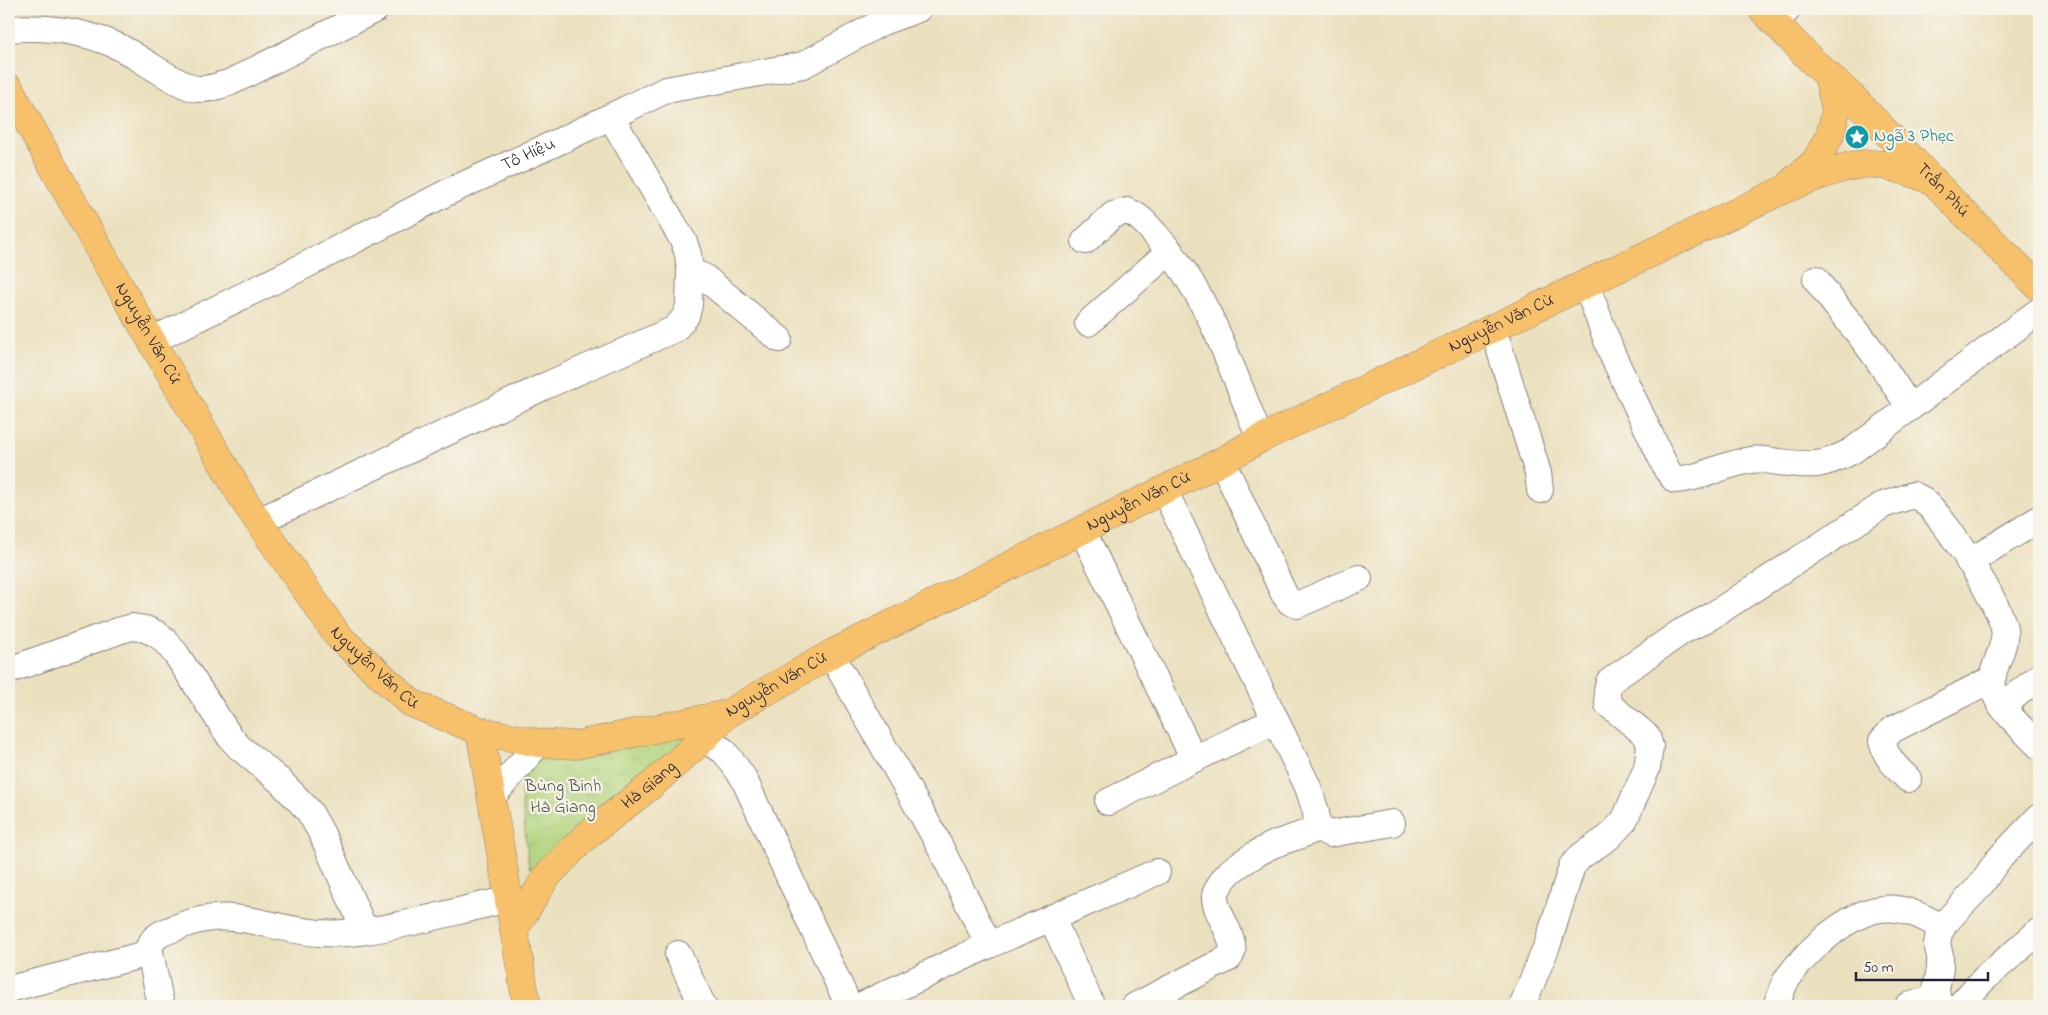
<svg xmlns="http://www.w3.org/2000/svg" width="2048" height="1015" viewBox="0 0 2048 1015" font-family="'Indie Flower',sans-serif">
<defs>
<pattern id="park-tufts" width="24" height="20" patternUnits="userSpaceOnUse" patternTransform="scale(1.25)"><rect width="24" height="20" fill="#b0d37c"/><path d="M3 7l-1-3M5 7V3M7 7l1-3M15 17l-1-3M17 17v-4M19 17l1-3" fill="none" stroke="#97b56c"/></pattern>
</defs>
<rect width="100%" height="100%" fill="#f7f3e8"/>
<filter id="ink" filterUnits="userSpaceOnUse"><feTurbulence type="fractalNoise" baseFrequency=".02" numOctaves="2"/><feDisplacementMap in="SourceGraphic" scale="10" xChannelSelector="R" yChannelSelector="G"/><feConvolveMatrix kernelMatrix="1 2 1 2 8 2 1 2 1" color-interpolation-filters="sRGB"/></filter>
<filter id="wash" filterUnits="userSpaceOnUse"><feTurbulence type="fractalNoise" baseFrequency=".0096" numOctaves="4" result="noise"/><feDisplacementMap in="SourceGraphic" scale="20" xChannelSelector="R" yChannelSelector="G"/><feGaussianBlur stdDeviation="1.12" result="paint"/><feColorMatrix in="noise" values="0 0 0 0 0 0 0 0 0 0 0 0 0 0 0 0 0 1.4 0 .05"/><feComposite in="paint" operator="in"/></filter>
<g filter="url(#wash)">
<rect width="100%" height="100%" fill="#ebe0be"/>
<path fill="url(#park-tufts)" stroke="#697a5c" d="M683,736L690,739L538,870H533L529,867L521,794L525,775L542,756L597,752Z"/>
</g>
<g filter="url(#ink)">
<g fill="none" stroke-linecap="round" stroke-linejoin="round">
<defs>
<g id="minor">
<path d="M1775,23L1788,9"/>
<path d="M9,29C45,26 84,31 117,46C137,55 180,88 198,89C210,90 220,85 231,82L376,9"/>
<path d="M1085,241L1113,215L1127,211C1139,215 1147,225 1156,235C1208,293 1231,367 1260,439"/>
<path d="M690,271L704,277L779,339"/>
<path d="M1816,279C1829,298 1844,316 1859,334C1877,357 1894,383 1910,408"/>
<path d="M1586,284L1612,354L1667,470L1675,480C1701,479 1725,463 1752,460C1760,458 1770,461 1779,462C1813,466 1821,467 1852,451L2039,311"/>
<path d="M1088,323L1170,251"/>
<path d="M1493,328L1538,473L1540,490"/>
<path id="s1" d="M151,341L304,266L450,191L562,140L666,90L803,65L882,22L918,9"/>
<path d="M1222,461L1284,594L1290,602L1297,605L1359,578"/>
<path d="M1164,490L1308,787L1316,812L1317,827"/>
<path d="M259,521L545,386L675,329L686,316L689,305L690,271L688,254L684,242L611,117"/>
<path d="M1082,530L1194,759"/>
<path d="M1969,562L2039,519"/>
<path d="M831,654L935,837L989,945"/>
<path d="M15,668L121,630L133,627L145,629L157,634L165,641L176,654L230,737L239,747L280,781L309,811L322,834L365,931"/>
<path d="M2002,706L2039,677"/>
<path d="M703,739L724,751L743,777L849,1006"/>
<path d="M1908,779C1897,768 1885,757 1882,741L1892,730L1992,679"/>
<path d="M492,797L539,743"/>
<path d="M1108,802L1194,759L1276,720"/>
<path d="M1317,827L1330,834L1392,823"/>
<path d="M1052,919L1092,1006"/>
<path d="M678,954L703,1006"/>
<path d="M9,989L150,953"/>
<path d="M1778,1000C1781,994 1783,985 1787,979C1807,951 1846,914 1881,909C1902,906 1925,917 1942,928"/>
<path d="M161,1006L149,947C154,935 164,932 175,928C234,903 265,930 320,933C335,934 351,933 366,931C414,924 462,909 510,899"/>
<path d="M860,1006L989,945L1157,872"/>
<path d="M1135,1006L1229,958C1242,943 1213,912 1215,896C1216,889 1224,878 1229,873C1235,866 1265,848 1275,844C1289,838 1305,836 1317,827"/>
<path d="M1522,1006L1548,943L1572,866L1581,856L1609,837L1624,821L1647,768L1650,747L1647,736L1608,704L1607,690L1609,682L1681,632L1710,617L1883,505L1913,495C1917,497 1920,498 1923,500C1944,517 1999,603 2004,628C2008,650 1987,669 1994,691C2000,710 2025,731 2039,746"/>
<path d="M1908,1006L1937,997"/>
<path d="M1938,1006L1936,989L1940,969V956L1937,944L1939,933L1945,923L1980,886L1997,861L2039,817"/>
<path d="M1959,1006L1984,979L2039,931"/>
</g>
<g id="highway">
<path id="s2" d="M1762,9L1811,60L1852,97L1963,212L2039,287"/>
<path id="s3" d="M9,88L118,283L245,502L338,636L411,703L480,731L539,743L576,745L727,714L831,654L1222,461L1260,439L1785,189C1807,180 1851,161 1874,164C1895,166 1914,174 1934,181"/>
<path d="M1793,181L1815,162L1830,135L1836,111L1828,75"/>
<path d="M480,731L527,1006"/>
<path id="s4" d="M515,928L546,877L585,837L654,783L703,739L727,714"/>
</g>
</defs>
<use href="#minor" stroke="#86817c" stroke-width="28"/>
<use href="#highway" stroke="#86817c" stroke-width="29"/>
<use href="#minor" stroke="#fff" stroke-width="26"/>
<use href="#highway" stroke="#f7c06b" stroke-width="28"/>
</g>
</g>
<defs>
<symbol id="sight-disc" viewBox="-11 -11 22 22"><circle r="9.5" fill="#0f9aa8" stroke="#f7f3e8"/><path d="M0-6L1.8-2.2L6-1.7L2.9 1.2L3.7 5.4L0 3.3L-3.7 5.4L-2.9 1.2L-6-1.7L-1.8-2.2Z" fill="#fff"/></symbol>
</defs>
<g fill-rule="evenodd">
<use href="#sight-disc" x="1843" y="123" width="28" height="28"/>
</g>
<g text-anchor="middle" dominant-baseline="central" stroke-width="4.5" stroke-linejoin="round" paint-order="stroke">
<g font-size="18" fill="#0d838f" stroke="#f7f3e8" text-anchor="start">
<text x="1874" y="137">Ngã 3 Phẹc</text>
</g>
<g font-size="18" fill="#22223b" stroke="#f7f3e8">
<text stroke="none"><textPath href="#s1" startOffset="421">Tô Hiệu</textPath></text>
<text stroke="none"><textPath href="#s2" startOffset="256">Trần Phú</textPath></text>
<text stroke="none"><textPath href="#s3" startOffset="1932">Nguyễn Văn Cừ</textPath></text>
<text stroke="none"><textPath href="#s3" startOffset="282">Nguyễn Văn Cừ</textPath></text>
<text stroke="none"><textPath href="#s3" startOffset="1528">Nguyễn Văn Cừ</textPath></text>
<text stroke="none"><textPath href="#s3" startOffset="688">Nguyễn Văn Cừ</textPath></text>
<text stroke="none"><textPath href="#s3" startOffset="1122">Nguyễn Văn Cừ</textPath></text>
<text stroke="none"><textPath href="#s4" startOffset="198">Hà Giang</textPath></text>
</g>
<g font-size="18" fill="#4d574e" stroke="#f7f3e8">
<text x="563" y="787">Bùng Binh<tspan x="563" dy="21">Hà Giang</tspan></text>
</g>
</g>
<rect width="2048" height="1015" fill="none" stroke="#f7f3e8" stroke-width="30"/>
<path d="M1856 972v8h132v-8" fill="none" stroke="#22223b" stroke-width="2.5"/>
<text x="1863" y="972" font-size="15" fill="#22223b" stroke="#f7f3e8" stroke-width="4" paint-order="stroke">50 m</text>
</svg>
